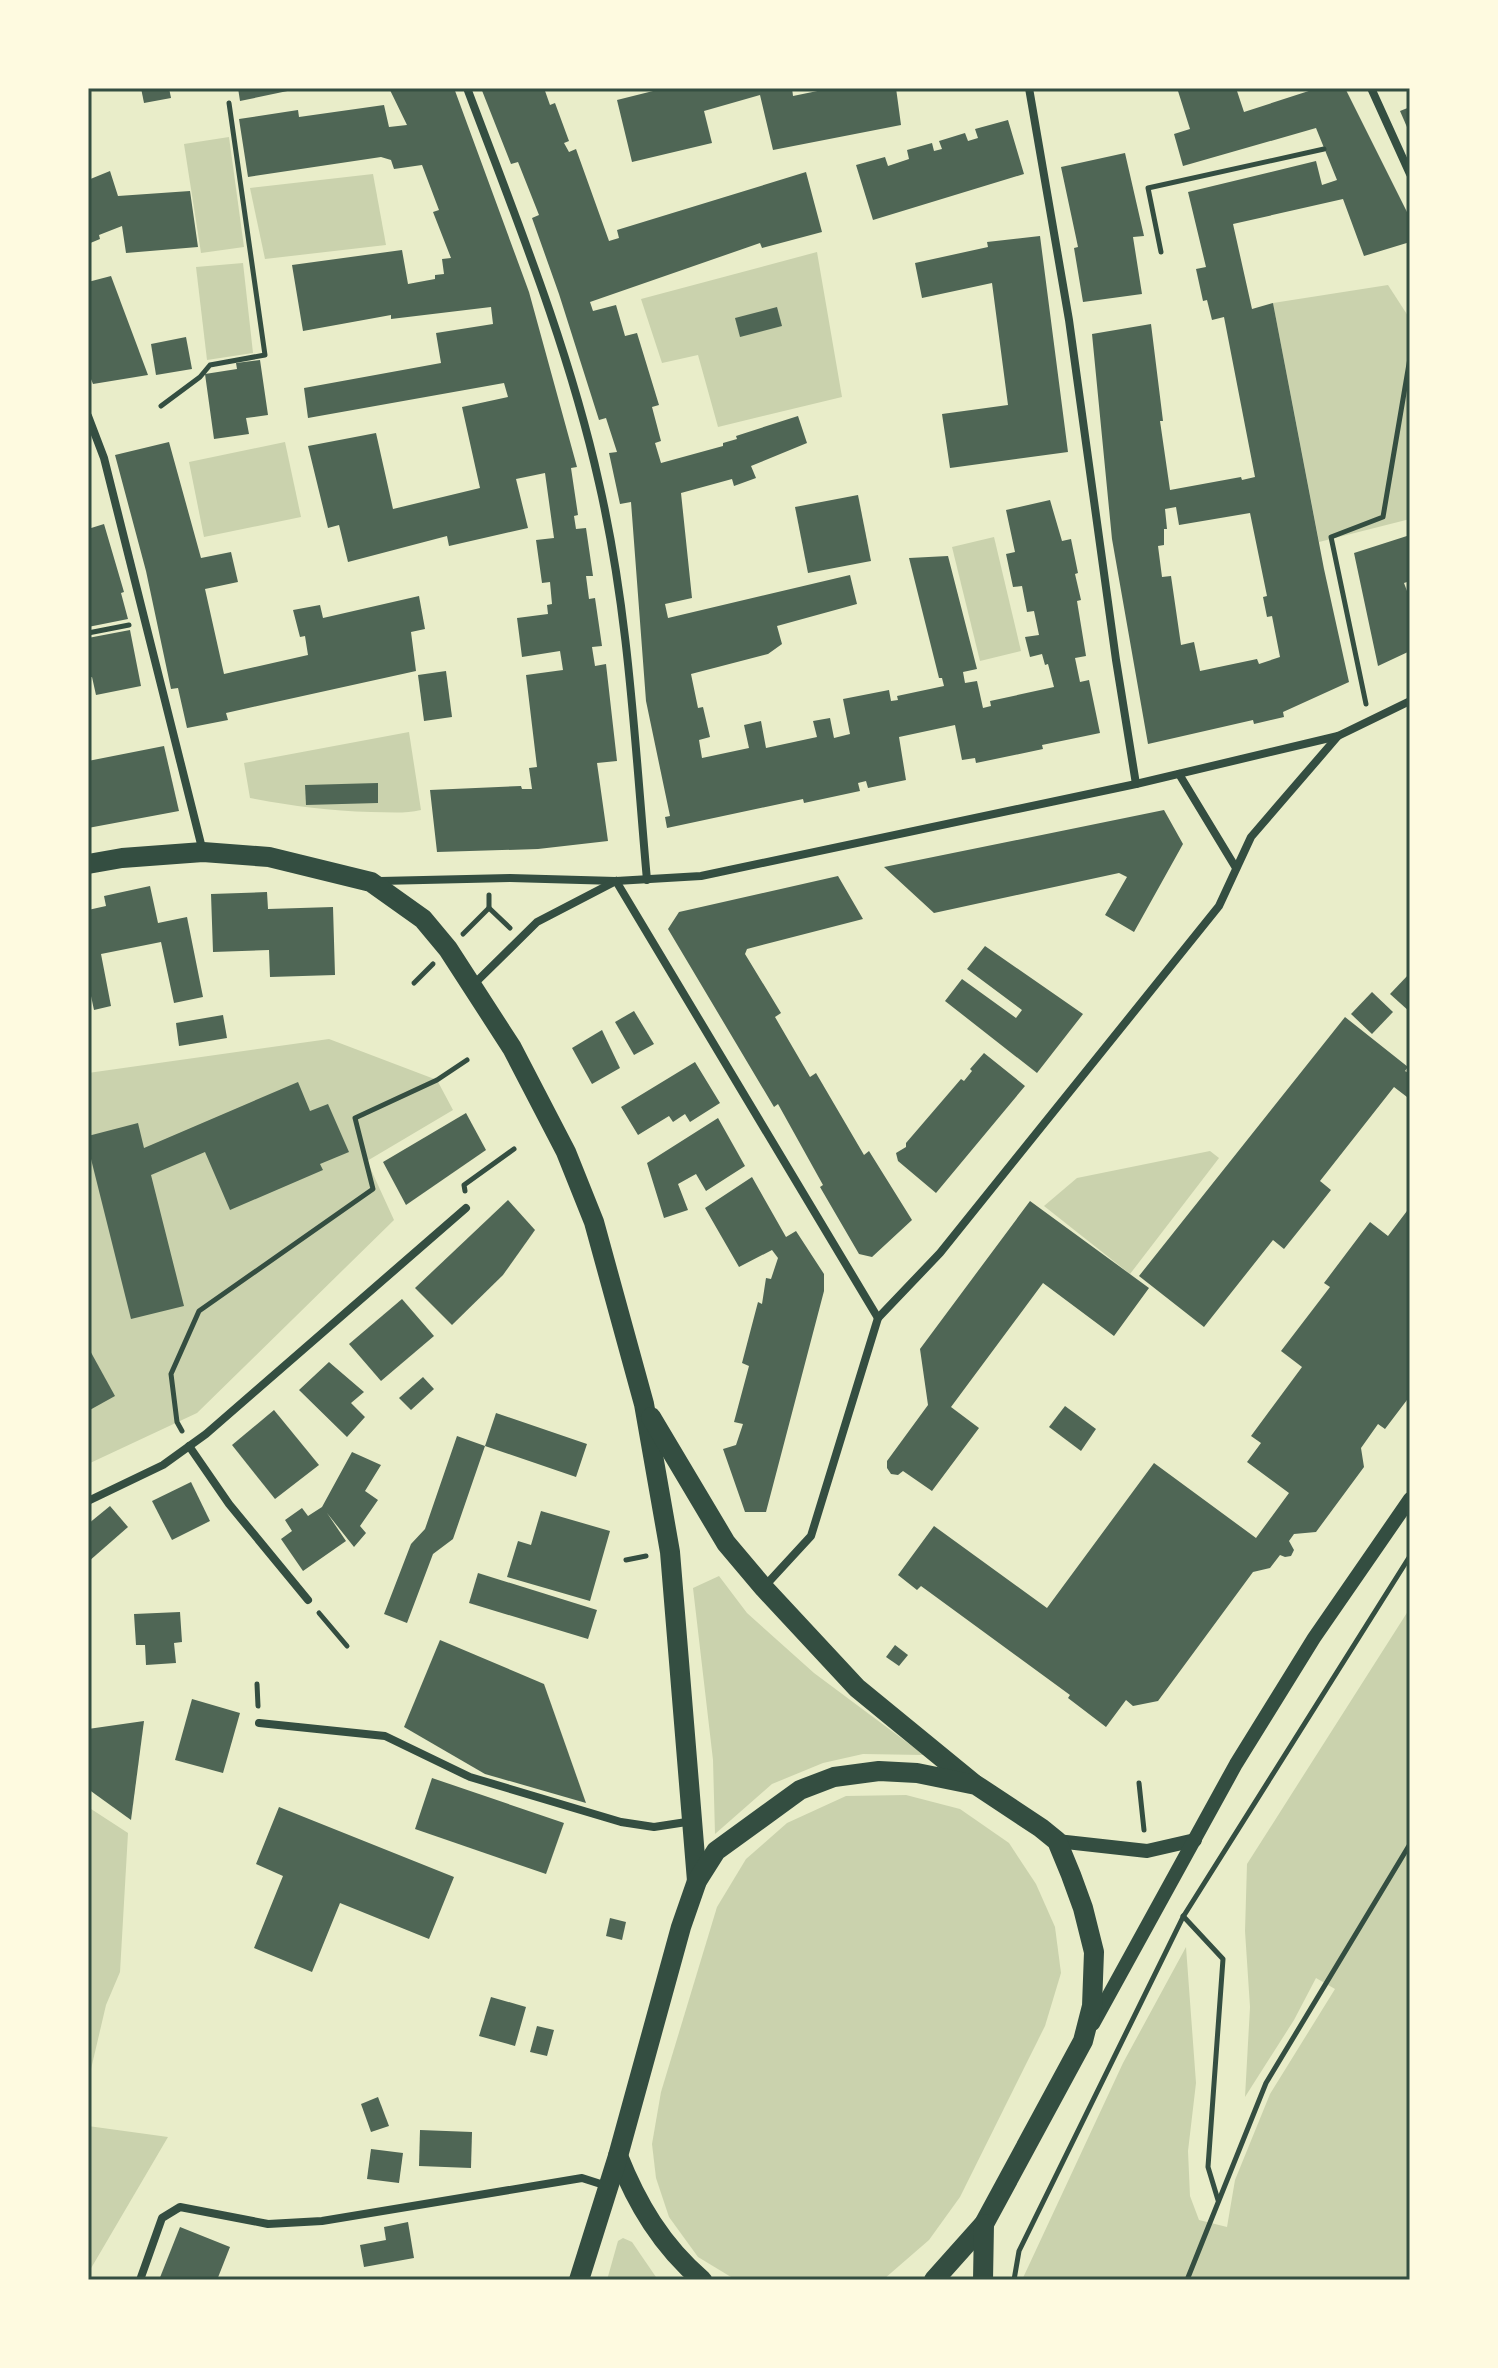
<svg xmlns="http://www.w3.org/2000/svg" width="1498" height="2368" viewBox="0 0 1498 2368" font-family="Ubuntu,sans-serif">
<rect width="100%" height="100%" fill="#e9edc9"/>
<g fill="#cad2ad">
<path d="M229,137L244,247L201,253L184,144Z"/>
<path d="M373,174L386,245L265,259L250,188Z"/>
<path d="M817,252L842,397L718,427L698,355L662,363L641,299Z"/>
<path d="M243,263L253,353L207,360L196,267Z"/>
<path d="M1388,285L1410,319V519L1319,542L1273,303Z"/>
<path d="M285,442L301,517L204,537L189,462Z"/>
<path d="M994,537L1021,651L980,661L952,547Z"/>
<path d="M409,732L421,810C404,814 388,812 371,812C329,811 291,806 250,798L244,763Z"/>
<path d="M329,1039L437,1080L453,1110L367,1161L394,1220L197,1413L88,1464V1073Z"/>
<path d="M1210,1151L1219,1158L1130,1274L1044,1206L1077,1178Z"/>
<path d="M719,1576L747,1613L814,1673L924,1755L863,1754L823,1763L772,1784L715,1834L713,1760L693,1588Z"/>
<path d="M1410,1608V2280H1022L1123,2063L1186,1947L1196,2083L1188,2151L1190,2196L1199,2220L1227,2227L1235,2180L1270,2094L1335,1989L1316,1978L1294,2020L1245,2097L1250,2007L1245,1931L1247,1864Z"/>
<path d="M906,1795L960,1809L1009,1843L1036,1884L1055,1927L1061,1973L1045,2026L960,2197L929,2240L884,2279L736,2280L698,2257L669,2217L656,2178L652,2144L661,2092L717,1907L746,1859L787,1823L846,1796Z"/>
<path d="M88,1807L128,1833L120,1972L106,2005L88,2082Z"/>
<path d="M88,2126L168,2137L90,2270L88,2280Z"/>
<path d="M623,2238L632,2242L658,2280H607L618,2241Z"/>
</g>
<g fill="#4f6655" fill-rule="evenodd">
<path d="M141,88H169L171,98L144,103Z"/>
<path d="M238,88H297V89L240,101Z"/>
<path d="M389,88H454L529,292L577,467L571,468L578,515L574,516L576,529L586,528L593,576H586L589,599L595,598L602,646L592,647L595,666L606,664L617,761L597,763L608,841L538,849L437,852L430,790L521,786L522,789H532L529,768L537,767L526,675L563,670L560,651L522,657L517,618L548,614L547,605L552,604L550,582L542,583L536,540L554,538L545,473L516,479L528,528L449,546L447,536L348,562L339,525L328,528L308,446L376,433L393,509L480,488L462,407L508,397L504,383L308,418L304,388L441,363L436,333L493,324L491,307L391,319V315L303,331L292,265L402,250L408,284L435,279V275L444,274L442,259L451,258L433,212L439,210L422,165L394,169L391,160L381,157L248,177L239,119L298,110L299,117L384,105L389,127L407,125Z"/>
<path d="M481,88H544L550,105L555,103L569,141L564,143L569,152L576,149L609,241L619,238L617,230L806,172L822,232L762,248L760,243L590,302L593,311L616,305L625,336L637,333L659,405L652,407L661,441L655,443L661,463L723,446V443L737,439L736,436L798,416L807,443L751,466L756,478L734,486L732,479L681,493L692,598L665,604L668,618L850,575L857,604L777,626L782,644L768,654L691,674L698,708L703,707L710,737L699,740L702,758L749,748L744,725L761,721L766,748L817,737L813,721L830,718L834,738L850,734L843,699L889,690L891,701L898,700L897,696L944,686L942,678H939L909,558L948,556L977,669L963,672L965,683L977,681L983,708L991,706L990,701L1054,687L1048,664L1045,665L1042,654L1030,657L1025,637L1039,635L1034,611L1027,612L1022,586L1013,587L1006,554L1015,552L1006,510L1050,500L1062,541L1071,539L1078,573L1075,574L1081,600L1077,601L1086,656L1075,658L1080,682L1089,680L1100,733L1042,745L1043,749L976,763L975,758L962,760L955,725L899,737L906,780L868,788L866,781L858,783L860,791L804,803L803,799L667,828L665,817L670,816L646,701L631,502L620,504L609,453L617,452L606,418L599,420L559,294L532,218L539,215L518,162L511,164Z"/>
<path d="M665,88H792L793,96L832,88H896L901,125L773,150L760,95L704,111L712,143L632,162L617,100Z"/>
<path d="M1188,88H1236L1244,112L1318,88H1345L1410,218V242L1364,256L1343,199L1233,224L1252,309L1273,303L1324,569L1349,682L1283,712L1284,717L1254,724L1253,720L1148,744L1112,539L1092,334L1151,324L1163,421H1160L1170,490L1241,477L1242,480L1255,477L1224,317L1212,320L1207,300L1203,301L1196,269L1206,267L1188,192L1316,161L1322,185L1337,180L1316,128L1183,166L1174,134L1190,129L1178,91ZM1176,507L1179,525L1250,513L1267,596L1263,597L1267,617L1272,616L1280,657L1259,664L1257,659L1200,671L1194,642L1181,645L1171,576L1162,577L1158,546L1164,545V529H1167L1165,509Z"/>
<path d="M1410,107V134L1400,111Z"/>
<path d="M1008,120L1024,174L873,220L856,165L885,157L888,166L909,159L907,150L932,143L934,151L942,149L939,141L965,133L968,141L978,138L975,129Z"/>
<path d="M1125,153L1144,236L1133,237L1142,294L1083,302L1074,248L1078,247L1061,167Z"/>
<path d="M110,171L118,196L190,191L198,247L126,253L122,226L99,235L100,239L88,244V180Z"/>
<path d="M1040,236L1068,452L950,468L942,414L1008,405L992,283L922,298L915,263L988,247L987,242Z"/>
<path d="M111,276L148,375L93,384L88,372V282Z"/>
<path d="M777,307L782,326L740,337L735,318Z"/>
<path d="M186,337L192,369L156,375L151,344Z"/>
<path d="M260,360L268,415L246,418L249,434L214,439L205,374L237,369L236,363Z"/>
<path d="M169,442L201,558L231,552L238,582L205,589L224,674L308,655L305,636L300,637L293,610L320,605L323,618L419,596L425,629L411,632L416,671L226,713L228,720L187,728L178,688L171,689L146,571L115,455Z"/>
<path d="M858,495L871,561L808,573L795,507Z"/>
<path d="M104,524L124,592L121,593L128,619L88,627V529Z"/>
<path d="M1410,535V581L1404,583L1410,599V651L1378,666L1354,553Z"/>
<path d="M130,630L141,686L96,695L92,677L88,678V638Z"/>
<path d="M446,671L452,717L424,721L418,675Z"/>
<path d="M164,746L179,811L88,828V761Z"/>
<path d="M378,783V803L306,805L305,785Z"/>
<path d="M1164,810L1183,844L1134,932L1105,915L1127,877L1119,873L934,913L884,867Z"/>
<path d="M838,876L863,919L747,949L745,954L781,1013L775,1017L810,1077L816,1073L864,1155L869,1151L912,1220L872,1257L859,1254L820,1187L823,1185L778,1104L774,1107L668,929L679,912Z"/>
<path d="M150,886L158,923L187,917L203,997L174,1003L161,942L101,954L111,1006L94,1010L88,982V910L106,906L104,896Z"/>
<path d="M267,892L268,909L333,907L335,975L270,977L269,950L213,952L211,894Z"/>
<path d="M985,946L1083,1014L1037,1073L945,1001L962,979L1016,1018L1022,1010L967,969Z"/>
<path d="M1410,973V1012L1390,994Z"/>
<path d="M1372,992L1393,1012L1372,1034L1351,1014Z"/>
<path d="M634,1011L654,1044L634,1055L615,1022Z"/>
<path d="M223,1015L227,1038L179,1046L176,1023Z"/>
<path d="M1345,1017L1408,1067L1405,1071L1410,1074V1092L1407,1097L1394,1087L1320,1181L1331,1190L1316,1209L1284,1249L1273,1240L1204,1327L1139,1276Z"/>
<path d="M602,1030L620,1068L592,1084L572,1048Z"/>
<path d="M984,1053L1025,1086L936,1193L898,1161L896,1153L906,1147V1143L961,1079L964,1081L972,1071L970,1069Z"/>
<path d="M695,1062L720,1103L690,1122L685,1114L673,1122L669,1116L638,1135L621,1107Z"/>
<path d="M298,1082L310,1111L328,1104L349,1152L320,1164L323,1170L230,1210L205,1152L151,1175L184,1306L131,1319L88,1147V1136L138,1123L144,1148Z"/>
<path d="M466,1113L486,1150L406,1205L383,1162Z"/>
<path d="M718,1118L745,1166L706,1191L696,1174L678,1184L688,1210L664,1218L647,1163Z"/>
<path d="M752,1177L786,1237L796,1231L824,1274V1291L766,1512H745L723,1449L736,1445L743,1424L734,1422L749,1366L742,1363L758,1302L762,1304L766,1278L771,1279L778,1258L772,1250L739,1267L705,1208Z"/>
<path d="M508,1200L535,1230L503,1275L452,1325L415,1288Z"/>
<path d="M1030,1201L1149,1288L1114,1336L1043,1283L951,1407L979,1428L932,1491L903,1471L898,1475L891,1474L887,1468V1461L928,1405L920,1349Z"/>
<path d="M1410,1207V1396L1385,1429L1378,1424L1361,1448L1364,1467L1316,1532L1294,1534L1289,1541L1294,1550L1291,1556L1285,1557L1280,1555L1270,1568L1253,1572L1158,1701L1133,1706L1126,1700L1106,1727L1068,1698L1070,1695L921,1586L917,1590L898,1575L934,1526L1047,1608L1154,1463L1256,1538L1289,1493L1247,1462L1261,1443L1251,1436L1302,1367L1281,1351L1330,1287L1324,1283L1370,1222L1388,1236Z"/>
<path d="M402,1299L434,1336L381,1381L349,1344Z"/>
<path d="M88,1347L115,1396L88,1411Z"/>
<path d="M329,1362L364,1392L351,1403L365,1417L347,1437L299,1390Z"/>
<path d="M423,1377L434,1389L411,1410L399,1398Z"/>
<path d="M1065,1406L1096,1429L1081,1451L1049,1427Z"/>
<path d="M274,1410L319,1465L275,1499L232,1445Z"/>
<path d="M496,1413L587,1444L576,1477L485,1446L453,1539L433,1554L407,1623L384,1614L411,1544L425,1529L457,1436L485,1446Z"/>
<path d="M352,1452L381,1465L365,1491L378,1500L360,1526L366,1533L354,1547L327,1513L346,1541L303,1571L281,1539L292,1531L285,1520L302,1508L308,1516L322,1507Z"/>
<path d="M191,1482L210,1521L172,1540L152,1501Z"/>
<path d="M110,1506L128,1527L88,1562V1524Z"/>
<path d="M541,1511L610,1531L590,1601L507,1577L518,1541L531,1545Z"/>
<path d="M478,1573L597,1610L588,1639L469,1603Z"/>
<path d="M180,1612L182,1642L174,1643L176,1663L146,1665L145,1645H136L134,1614Z"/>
<path d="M440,1640L544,1684L586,1803L485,1774L404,1727Z"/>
<path d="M895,1645L908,1655L899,1666L886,1657Z"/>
<path d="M192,1699L240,1713L223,1773L175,1760Z"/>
<path d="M144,1721L131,1820L88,1789V1729Z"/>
<path d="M432,1778L564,1823L546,1874L415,1829Z"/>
<path d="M279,1807L454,1877L429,1939L340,1903L312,1972L254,1948L283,1876L256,1864Z"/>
<path d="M610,1918L626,1922L622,1940L606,1936Z"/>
<path d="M491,1997L526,2007L515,2046L479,2036Z"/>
<path d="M537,2026L554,2030L547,2056L530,2052Z"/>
<path d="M378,2097L389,2126L371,2132L361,2104Z"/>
<path d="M420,2130L472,2132L471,2168L419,2166Z"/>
<path d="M371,2149L403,2153L399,2183L367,2179Z"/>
<path d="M408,2222L414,2258L364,2267L360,2245L386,2240L384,2227Z"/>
<path d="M180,2227L230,2247L217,2280H159Z"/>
</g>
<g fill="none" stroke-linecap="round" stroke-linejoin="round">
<g stroke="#344e41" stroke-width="5">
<path d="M1161,252L1148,188L1324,149"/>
<path d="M161,406L200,377L210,365L265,355L229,103"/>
<path d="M88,633L129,625"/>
<path d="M1366,704L1331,537L1383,517L1410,358"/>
<path d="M489,895V908L510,928"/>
<path d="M463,934L489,908"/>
<path d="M414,983L433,964"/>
<path d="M465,1191L464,1185L514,1149"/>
<path d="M182,1431L177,1422L171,1374L199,1311L373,1189L355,1118L437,1080L467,1060"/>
<path d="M626,1560L646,1556"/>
<path d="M319,1613L347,1646"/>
<path d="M257,1684L258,1706"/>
<path d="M1139,1783L1144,1830"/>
<path d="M1183,1916L1223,1959L1208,2167L1218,2200"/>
<path d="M1014,2280L1019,2251L1183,1917L1410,1556"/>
<path d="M1187,2280L1266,2083L1410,1844"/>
</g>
<g stroke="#344e41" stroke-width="8">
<path d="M467,88C516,218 569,348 599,483C629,613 635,747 647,880"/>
<path d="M1029,88L1069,320L1116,660L1136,784"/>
<path d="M1371,88L1410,174"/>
<path d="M88,416L104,458L203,852"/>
<path d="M1179,774L1236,868"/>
<path d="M380,881L510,878L616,881L701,876L1136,784L1338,736L1410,701"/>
<path d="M616,881L878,1318"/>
<path d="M473,985L537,922L616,881"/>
<path d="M189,1446L229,1504L308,1600"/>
<path d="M88,1501L163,1465L206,1434L466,1208"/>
<path d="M764,1587L811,1536L878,1318L940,1253L1219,906L1251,837L1338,736"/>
<path d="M259,1723L385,1736L470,1777L621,1822L654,1827L693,1821"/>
<path d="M140,2280L162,2218L180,2207L268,2224L322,2221L582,2178L607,2186"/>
</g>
<g stroke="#344e41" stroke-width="14">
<path d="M1057,1841L1147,1851L1195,1840"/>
<path d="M1093,2024L1236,1764L1314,1638L1410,1499"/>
</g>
<g stroke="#344e41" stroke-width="20">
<path d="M88,864L122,858L203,852L269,857L371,882L423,919L448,949L512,1048L566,1152L594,1222L644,1404L670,1552L697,1881"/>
<path d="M651,1417L726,1543L764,1588L857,1688L973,1783"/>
<path d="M618,2156C637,2204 662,2246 702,2280"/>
<path d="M579,2280L618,2156L681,1927L697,1881L716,1851L800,1790L834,1777L879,1771L917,1773L976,1785L1041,1828L1057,1841L1071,1875L1083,1908L1094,1952L1092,2006L1083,2041L984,2224L934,2280"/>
<path d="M983,2280L984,2224"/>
</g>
</g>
<rect width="1498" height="2368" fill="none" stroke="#fefae0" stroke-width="180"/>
<rect x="90" y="90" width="1318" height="2188" fill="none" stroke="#344e41" stroke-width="3"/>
</svg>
